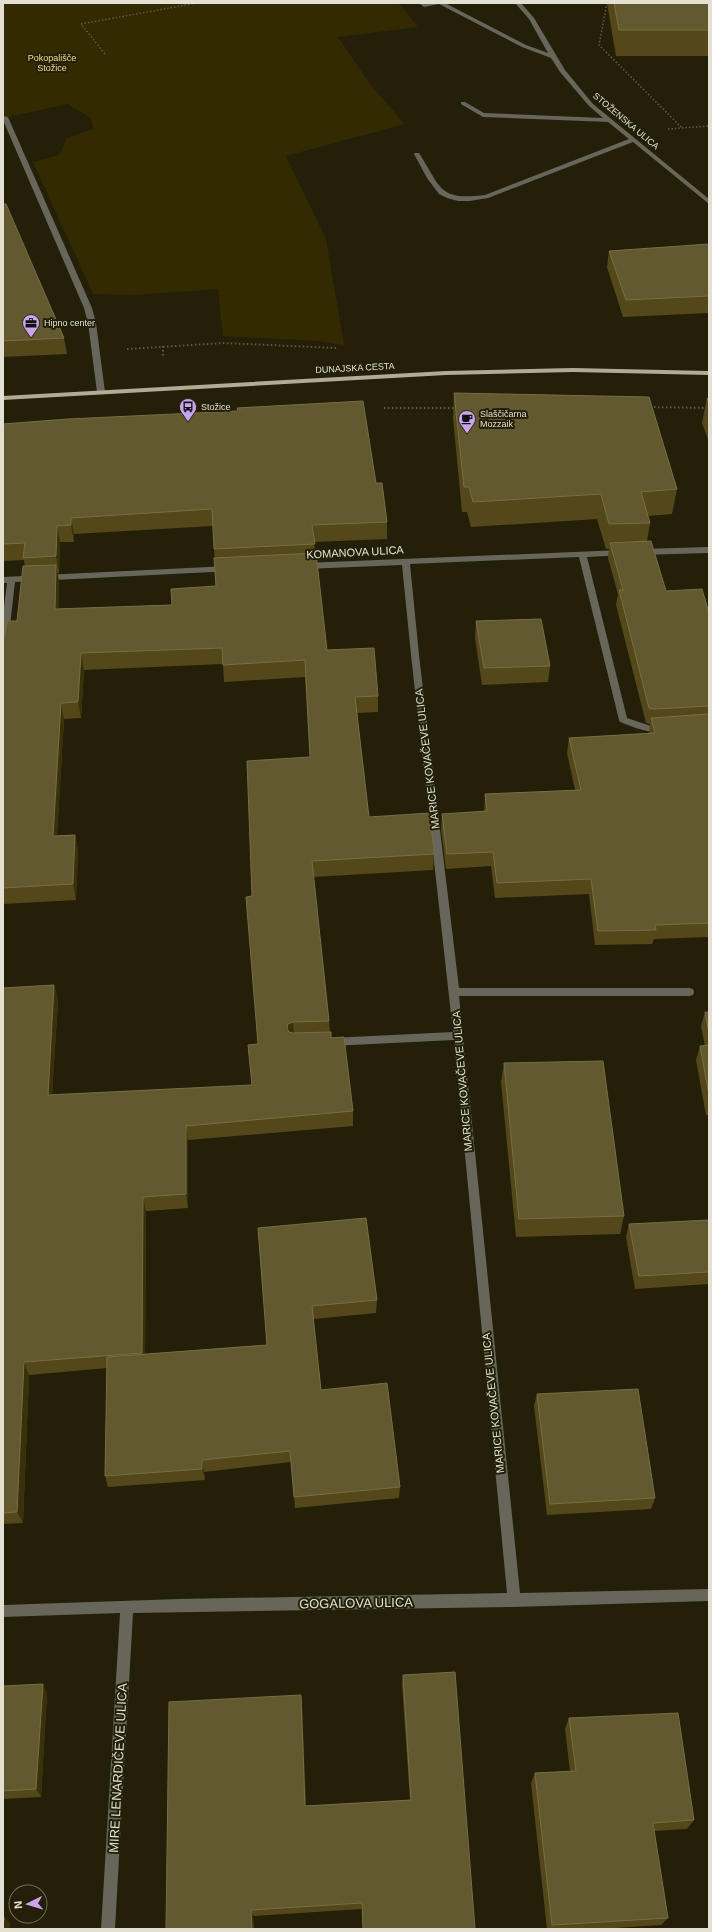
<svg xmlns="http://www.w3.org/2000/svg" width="712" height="1932" viewBox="0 0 712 1932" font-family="Helvetica,sans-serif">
<rect width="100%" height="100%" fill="#241f08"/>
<path fill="#332a02" d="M3,3H399L418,27L338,37L370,84L405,124L286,156L326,239L344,345L319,341L223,336L218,289L135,295L93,294L33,162L59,155L67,138L93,129L91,118L68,104L3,118Z"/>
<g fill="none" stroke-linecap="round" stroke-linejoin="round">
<g stroke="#5f5b47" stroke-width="1.5" stroke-dasharray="1.5 2" stroke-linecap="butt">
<path d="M607,3L599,45L682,128"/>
<path d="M105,54L81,24L197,3"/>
<path d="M668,129L709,126"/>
</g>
<g stroke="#5f5b47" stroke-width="2" stroke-dasharray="1.5 2.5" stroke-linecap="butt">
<path d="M163,346V356"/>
<path d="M127,349L223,343L336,348"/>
<path d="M650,407L709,408"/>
<path d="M384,408H457"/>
</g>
<g fill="#68655a" fill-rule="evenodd">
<path d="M419,3H445L526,45L548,53L529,19L515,3H521L534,18L565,70L593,104L709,199V204L633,142L488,198L470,201H458L447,198L439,194L427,178L414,154L415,153H419C441,187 438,201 485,195L629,139L608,122L483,117L461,104V102H465L484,113L603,118L589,106L560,72L551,58L522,47L439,4L424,7Z"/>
<path d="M3,116L8,117L92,308L96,323L105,392L104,394H98L97,392L88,323L84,308L3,120Z"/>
<path d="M709,547V553L640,555L636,552L640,549Z"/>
<path d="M622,550L626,553L625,555L587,557L627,718L651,726L665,727L666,729C659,738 630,726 620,722L619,720L579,557L410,564L419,655L459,988H689L693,989L694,992L693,995L689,996H459L520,1593L709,1589V1601L514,1607L133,1613L115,1929H101L120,1613L3,1617V1605L179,1599L507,1593L454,1040L331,1046L327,1045L326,1042L327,1039L331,1038L453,1032L411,655L402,565L305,569L301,566L305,563Z"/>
<path d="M229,566L232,567V571L15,582L7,652L3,655V614L7,583H3V577Z"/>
</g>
<path fill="#b2ac95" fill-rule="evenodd" d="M573,368L709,371V375L573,372L446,375L3,400V396L446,371Z"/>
</g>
<g fill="#54481a" fill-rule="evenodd">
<path d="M607,3H709V56H616Z"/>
<path d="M3,204L64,338L67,354L3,357Z"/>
<path d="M709,244V313L623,317L607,267L609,251Z"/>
<path d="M454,393L677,489L672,514L648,516L650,523L647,541L666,591L709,613V937L654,939L652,944L595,945L589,894L495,898L491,866L446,869L441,829L442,814L484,812L485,794L575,790L567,753L569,738L649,733L650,724L646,723L616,605L618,594L608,558L609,549H606L597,519L471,527L467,512H462L453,418Z"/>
<path d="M707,398L709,399V442L702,423Z"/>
<path d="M3,424L376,483L387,522V539L314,542L315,553L327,650L378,696V712L357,713L369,817L434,854L433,870L313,877L329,1021L330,1032L353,1111V1126L188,1140V1208L146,1211L145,1354L267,1345L258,1228L377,1300L376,1313L313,1319L321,1390L400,1487L399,1498L295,1508L291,1462L204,1472L205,1480L108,1487L105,1476L107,1368L29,1375L23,1523L3,1524V988L54,985L58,1001L52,1095L252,1085L258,1044L252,896L310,757L305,677L224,682L223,664L84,670L81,718L64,719L57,836L75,835L78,851L76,900L3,904V637L17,621L25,566L24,560L3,561ZM213,526L216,586L172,605L58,609L59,581L57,573H59L60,542H74V534Z"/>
<path d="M476,621L550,666L548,682L482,685L475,638Z"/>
<path d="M705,1012H709V1115H706L696,1060L700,1046H705L701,1026Z"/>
<path d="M504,1063L624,1216L620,1234L516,1237L501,1082Z"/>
<path d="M709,1220V1284L635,1289L626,1237L629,1224Z"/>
<path d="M537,1394L655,1498L651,1509L547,1515L534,1406Z"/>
<path d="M403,1675L475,1929H363L362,1909L253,1916L254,1929H166L301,1695L302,1704L306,1806L410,1800L402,1684Z"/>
<path d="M3,1686L47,1693L41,1797L3,1799Z"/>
<path d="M569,1718L694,1820L687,1829L654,1831L668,1918L661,1925L600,1929H547L531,1783L535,1773L570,1771L565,1729Z"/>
</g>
<g fill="#3a310a">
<path d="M71,518L74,534V542L71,525Z"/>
<path d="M57,526L60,542L59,573L56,556Z"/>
<path d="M56,565L59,581L58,625L55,609Z"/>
<path d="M81,653L84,670L81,718L78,702Z"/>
<path d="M61,703L64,719L56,852L53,836Z"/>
<path d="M75,835L78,851L76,900L73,884Z"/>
<path d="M54,985L58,1001L51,1110L48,1095Z"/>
<path d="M293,1022L294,1038L289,1040L287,1028L288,1024Z"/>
<path d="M186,1126L188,1140V1208L186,1194Z"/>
<path d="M143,1197L146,1211L145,1365L142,1353Z"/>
<path d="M24,1362L29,1375L23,1523L17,1512Z"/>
<path d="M202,1460L204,1472L205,1480L202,1469Z"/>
<path d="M43,1684L47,1693L41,1797L36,1789Z"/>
<path d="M301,1695L302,1704L306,1814L305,1806Z"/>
<path d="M251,1910L253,1916L254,1929H252Z"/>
<path d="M4,1917L10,1923V1929H3Z"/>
</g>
<g fill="#63592e" stroke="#776e47">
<path d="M614,3H709V30H619Z"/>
<path d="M3,204H6L64,338L3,341Z"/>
<path d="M709,244V296L626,300L609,251Z"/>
<path d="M454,393L649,397L677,489L641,492L650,523L609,524L601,494L473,502L469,487H464Z"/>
<path d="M707,398L709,399V404Z"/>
<path d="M363,401L376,483H382L387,522L312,525L315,544L214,549L212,509L71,518V525L57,526L56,556L23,558L25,543L3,544V424L68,419L238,411L237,408Z"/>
<path d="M651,541L666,591L702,589L709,613V706L654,709L649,708L619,590H623L610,543Z"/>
<path d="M316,553L327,650L374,648L378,696L355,697L369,817L430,813L434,854L312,861L329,1021L293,1022L288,1024L287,1028L289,1032L293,1033L331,1032V1038L344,1037L353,1111L186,1126V1194L143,1197L142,1353L24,1362L17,1512L3,1513V988L54,985L48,1095L252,1085L248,1045L258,1044L246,897L252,896L247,761L310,757L305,660L223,665L222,648L81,653L78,702L61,703L53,836L75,835L73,884L3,888V637L5,636L7,621H17L23,566L56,565L55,609L172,605L171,589L216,586L214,558Z"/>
<path d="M541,619L550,666L484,668L476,621Z"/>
<path d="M709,714V923L655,925L656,930L598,931L591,879L497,883L493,852L447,854L442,814L487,811L485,794L581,790L569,738L655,733L651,718Z"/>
<path d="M705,1012H709V1033Z"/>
<path d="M709,1045V1095L700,1046Z"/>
<path d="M603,1061L624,1216L519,1219L504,1063Z"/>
<path d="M366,1218L377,1300L312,1306L321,1390L387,1383L400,1487L294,1497L290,1451L202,1460V1469L105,1476L107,1357L267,1345L258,1228Z"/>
<path d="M709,1220V1272L639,1276L629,1224Z"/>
<path d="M638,1389L655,1498L550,1504L537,1394Z"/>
<path d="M455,1672L475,1929H363L362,1903L251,1910L252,1929H166L169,1702L301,1695L305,1806L411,1800L403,1675Z"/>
<path d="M43,1684L36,1789L3,1791V1686Z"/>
<path d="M678,1713L694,1820L653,1823L668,1918L552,1925L535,1773L576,1771L569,1718Z"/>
<path d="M3,1917H4L3,1929Z"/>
</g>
<defs>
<symbol id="office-pin" viewBox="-11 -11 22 30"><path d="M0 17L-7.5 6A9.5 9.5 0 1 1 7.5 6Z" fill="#c8a5ee" stroke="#241f08"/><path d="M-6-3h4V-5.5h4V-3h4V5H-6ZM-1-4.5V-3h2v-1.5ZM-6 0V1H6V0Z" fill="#111"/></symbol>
<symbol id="bus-pin" viewBox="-11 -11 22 30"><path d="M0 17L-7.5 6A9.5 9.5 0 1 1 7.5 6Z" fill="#c8a5ee" stroke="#241f08"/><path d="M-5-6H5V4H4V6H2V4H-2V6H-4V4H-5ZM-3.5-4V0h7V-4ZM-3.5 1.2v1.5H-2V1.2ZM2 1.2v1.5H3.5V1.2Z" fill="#111"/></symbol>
<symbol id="cafe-pin" viewBox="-11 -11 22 30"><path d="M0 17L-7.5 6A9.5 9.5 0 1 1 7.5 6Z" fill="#c8a5ee" stroke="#241f08"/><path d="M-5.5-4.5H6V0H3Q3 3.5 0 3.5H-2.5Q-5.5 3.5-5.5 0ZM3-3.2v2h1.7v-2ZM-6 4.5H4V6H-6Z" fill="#111"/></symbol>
</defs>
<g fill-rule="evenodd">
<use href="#office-pin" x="21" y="313" width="20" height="27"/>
<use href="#bus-pin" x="178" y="397" width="20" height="27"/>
<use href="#cafe-pin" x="457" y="409" width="20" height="27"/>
</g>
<g text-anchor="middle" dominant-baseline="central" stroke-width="4" stroke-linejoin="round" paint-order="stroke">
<g font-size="9" fill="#f2df94" stroke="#241f08">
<text x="52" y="58">Pokopališče<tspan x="52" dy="10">Stožice</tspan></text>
</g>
<g font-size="9" fill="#e3e0d2" stroke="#241f08">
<text transform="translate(626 121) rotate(40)">STOŽENSKA ULICA</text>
<text transform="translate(355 368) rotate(-3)">DUNAJSKA CESTA</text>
</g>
<g font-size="9" fill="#e3e0d2" stroke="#241f08" text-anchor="start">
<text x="44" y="323">Hipno center</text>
<text x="201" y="407">Stožice</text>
<text x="480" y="414">Slaščičarna<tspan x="480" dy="10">Mozzaik</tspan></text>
</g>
<g font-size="11" fill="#e3e0d2" stroke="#241f08">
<text transform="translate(355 552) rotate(-3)">KOMANOVA ULICA</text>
<text transform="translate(427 759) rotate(-97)">MARICE KOVAČEVE ULICA</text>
<text transform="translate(462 1081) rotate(-95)">MARICE KOVAČEVE ULICA</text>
<text transform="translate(493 1403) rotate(-96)">MARICE KOVAČEVE ULICA</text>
</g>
<g font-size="13" fill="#e3e0d2" stroke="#241f08">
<text transform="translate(356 1603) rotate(-1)">GOGALOVA ULICA</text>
<text transform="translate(118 1768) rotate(-87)">MIRE LENARDIČEVE ULICA</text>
</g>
</g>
<rect width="712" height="1932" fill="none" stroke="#e3e0d2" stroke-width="8"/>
<g transform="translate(28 1904) rotate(265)"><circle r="19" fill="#241f08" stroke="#706c59"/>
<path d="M0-3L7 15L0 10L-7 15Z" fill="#c8a5ee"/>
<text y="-6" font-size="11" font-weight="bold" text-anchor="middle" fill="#e3e0d2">N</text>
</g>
</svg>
